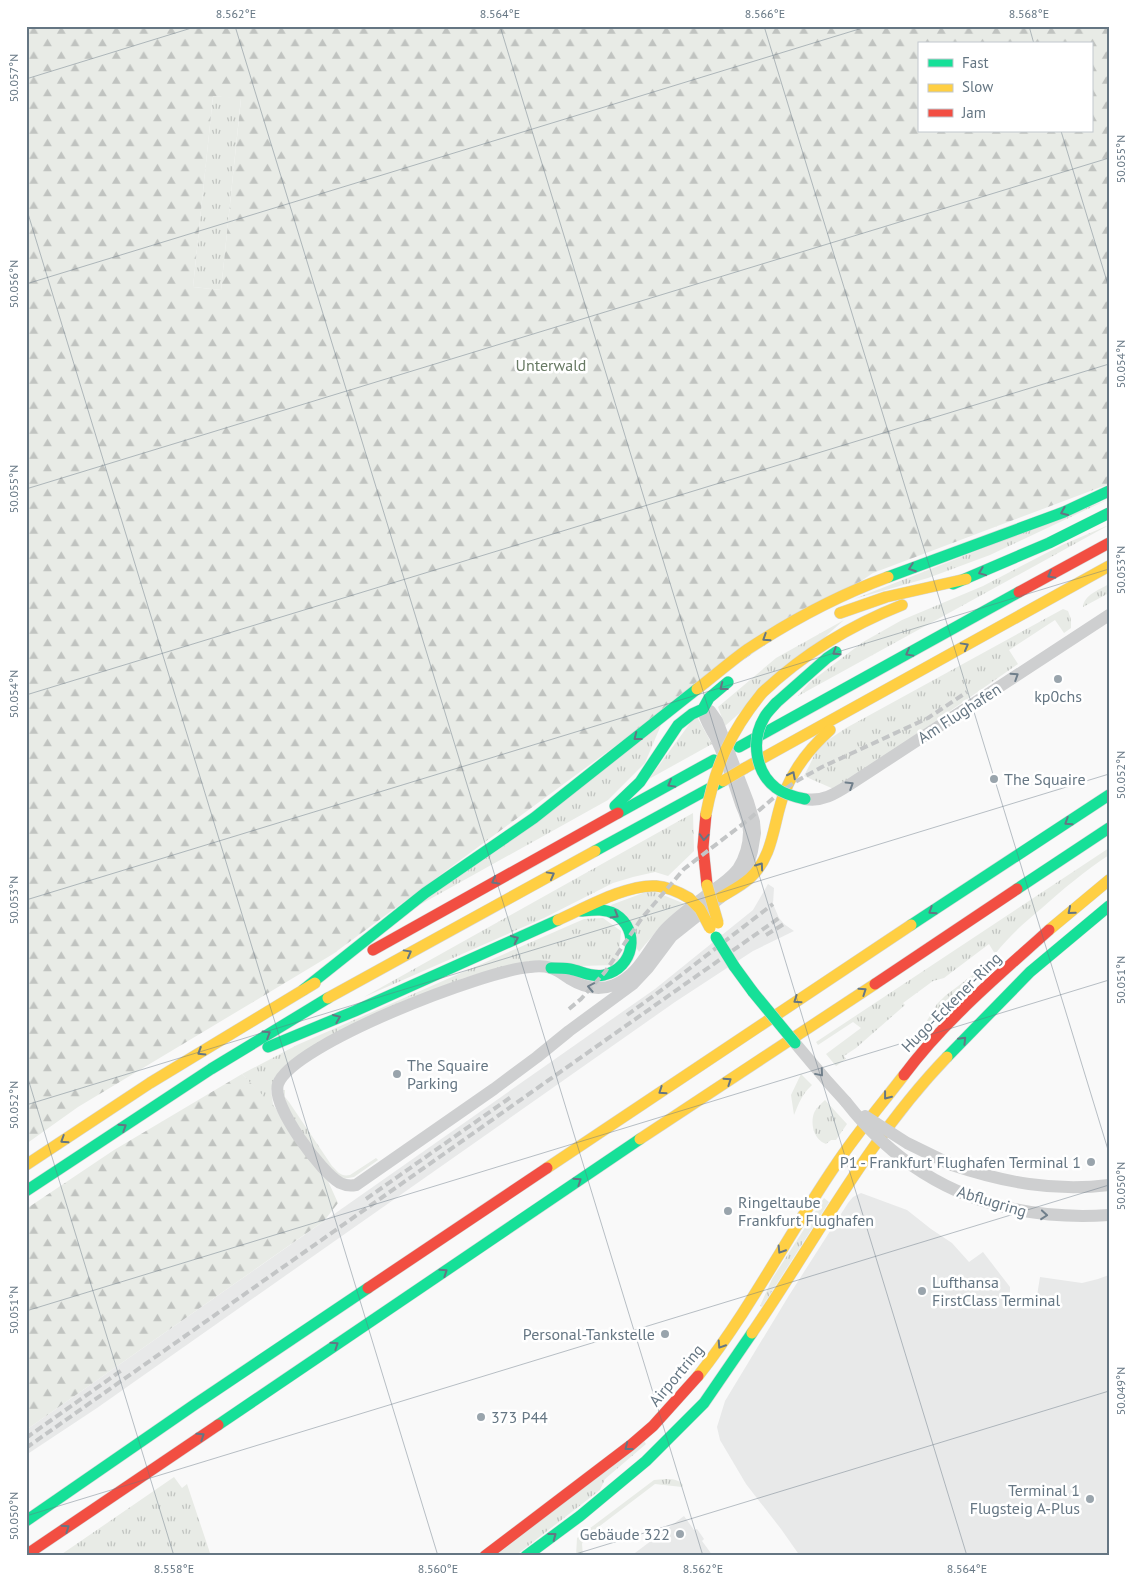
<svg xmlns="http://www.w3.org/2000/svg" width="1135" height="1582" viewBox="0 0 1135 1582" font-family="'PT Sans',sans-serif">
<defs>
<pattern id="grass-tufts" width="24" height="20" patternUnits="userSpaceOnUse" patternTransform="scale(1.25)"><rect width="24" height="20" fill="#e8ebe6"/><path d="M3 7l-1-3M5 7V3M7 7l1-3M15 17l-1-3M17 17v-4M19 17l1-3" fill="none" stroke="#c0c3c0"/></pattern>
<pattern id="forest-firs" width="22" height="20" patternUnits="userSpaceOnUse" patternTransform="scale(1.25)"><rect width="22" height="20" fill="#e8ebe6"/><path d="M5 1l3.5 6h-7zM16 11l3.5 6h-7z" fill="#c0c3c0"/></pattern>
</defs>
<rect width="100%" height="100%" fill="#f9f9f9"/>
<g fill="#e8e9e9">
<path d="M768,884L774,888L773,904L779,918L784,924L794,931L753,951L675,1002L97,1408L26,1455V1430L655,989L753,910Z"/>
<path d="M861,1193L907,1210L931,1229L952,1243L969,1262L983,1252L1010,1287V1296L1036,1302L1040,1277L1082,1283L1098,1279L1109,1275V1556H800L781,1529L746,1484L720,1440L717,1427L725,1401L788,1297L848,1203L853,1197Z"/>
<path d="M684,1516L694,1530L697,1529L704,1539L702,1541L713,1556H631Z"/>
</g>
<g fill="url(#grass-tufts)">
<path d="M213,96L241,98L221,290L193,287Z"/>
<path d="M1109,499L990,555L928,578L854,599Z"/>
<path d="M1109,525L798,696L809,683L863,642L902,620L983,586L1062,545Z"/>
<path d="M1109,584V593L1083,607C1084,595 1099,590 1109,584Z"/>
<path d="M1063,609L1068,611L1071,619V628L1064,633L1055,620L1009,650L1018,664L836,790L804,776L819,746L846,728Z"/>
<path d="M844,620L725,726L718,707L776,658Z"/>
<path d="M696,715L712,744L649,779Z"/>
<path d="M661,725L645,763L608,800L414,908Z"/>
<path d="M693,813L694,851L668,876L655,872L633,877L613,883L544,918L364,997Z"/>
<path d="M1109,848V855C1085,871 1063,889 1042,908C1024,923 1010,935 995,954L989,944L944,978L933,981L903,1003L905,1005L856,1048L844,1056L846,1059L836,1066L826,1054L861,1028L853,1022L818,1045L816,1042Z"/>
<path d="M651,890L685,904C667,918 654,934 639,952L611,905Z"/>
<path d="M603,918L621,931L618,965L499,968L464,978L406,1000L316,1046L281,1070L275,1077L271,1090L273,1104L278,1113L242,1074L297,1045L584,919Z"/>
<path d="M987,964L967,984L961,995L924,1031L922,1029L937,1004L945,996Z"/>
<path d="M801,1074L812,1085C802,1094 799,1103 794,1115L791,1095Z"/>
<path d="M283,1090H285V1097L289,1102L332,1166C338,1172 341,1177 350,1175L376,1158L378,1160L354,1177L343,1179L324,1162L299,1129L287,1106Z"/>
<path d="M825,1100L847,1124L836,1140H831L826,1144C814,1140 810,1124 814,1113C816,1108 821,1104 825,1100Z"/>
<path d="M824,1198L829,1202L762,1307L760,1306L772,1279Z"/>
<path d="M644,1441L646,1444L605,1479L600,1490L515,1556H495Z"/>
<path d="M174,1477L182,1488L187,1484L211,1556H59Z"/>
<path d="M665,1479C672,1479 678,1479 683,1485L682,1487L655,1484L584,1538L582,1544L583,1556H576L577,1538L654,1480Z"/>
</g>
<g fill="url(#forest-firs)" fill-rule="evenodd">
<path d="M26,26H1109V484L873,573L622,741L333,954L78,1107L26,1144ZM919,44H1091V131H919ZM213,96L241,99L221,290L193,287Z"/>
<path d="M242,1074L275,1108L317,1169L328,1181L338,1203L324,1221L26,1430V1209L114,1150Z"/>
</g>
<g fill="none" stroke-linecap="round" stroke-linejoin="round">
<defs>
<g id="fast">
<path d="M888,577L1064,512L1109,491"/>
<path d="M953,584L1049,543L1109,513"/>
<path d="M776,703L827,658L836,652"/>
<path d="M739,747L1019,592"/>
<path d="M615,806L640,782L678,725L692,714L703,709L709,698L728,682"/>
<path d="M618,813L714,760"/>
<path d="M595,851L723,781"/>
<path d="M1017,889L1109,828"/>
<path d="M911,925L1109,795"/>
<path d="M734,966L753,992"/>
<path d="M551,968C557,968 564,968 570,969C581,971 592,978 604,975C634,968 641,930 615,914C604,908 592,910 581,911"/>
<path d="M303,990L425,893L534,818L697,689"/>
<path d="M268,1047L355,1011L558,920"/>
<path d="M947,1057L1030,972L1109,906"/>
<path d="M26,1191L211,1069L328,998"/>
<path d="M218,1425L640,1139"/>
<path d="M26,1521L194,1405L368,1288"/>
<path d="M526,1556L580,1516L646,1461L704,1403L752,1333"/>
</g>
<g id="slow">
<path d="M840,613L886,597L966,579"/>
<path d="M697,689C714,676 731,661 748,649C792,620 839,595 888,577"/>
<path d="M762,693C803,654 849,626 902,605"/>
<path d="M745,768L1109,566"/>
<path d="M721,897C731,891 741,886 750,878C775,855 773,820 785,791C795,767 811,747 830,730"/>
<path d="M558,920C585,908 627,884 656,886C668,887 679,892 689,898"/>
<path d="M1049,930L1109,880"/>
<path d="M328,998L595,851"/>
<path d="M640,1139L875,984"/>
<path d="M26,1165L150,1083L315,983"/>
<path d="M547,1168L911,925"/>
<path d="M752,1333C816,1240 868,1139 947,1057"/>
<path d="M698,1376C750,1310 788,1235 835,1166C856,1134 881,1105 904,1075"/>
</g>
<g id="jam">
<path d="M1019,592L1109,543"/>
<path d="M706,814L703,847L707,885"/>
<path d="M373,950L618,813"/>
<path d="M875,984L1017,889"/>
<path d="M904,1075C945,1020 998,976 1049,930"/>
<path d="M368,1288L547,1168"/>
<path d="M26,1555L218,1425"/>
<path d="M485,1556L631,1445L653,1426L698,1376"/>
</g>
</defs>
<use href="#fast" stroke="#d5d6d7" stroke-width="12"/>
<use href="#slow" stroke="#d5d6d7" stroke-width="12"/>
<use href="#jam" stroke="#d5d6d7" stroke-width="12"/>
<g stroke="#cecfd0" stroke-width="12">
<path d="M703,709L710,711L717,721L748,802L754,822L755,833L752,851L748,865L734,883L721,897L672,936L648,968L633,984L569,1031L537,1057L494,1089L356,1185C350,1186 346,1186 340,1183C321,1172 271,1106 278,1084C292,1044 486,970 530,967C536,966 545,966 551,968C558,970 564,975 570,979C583,987 599,991 614,985C638,976 648,950 663,932C677,916 696,904 712,891C721,885 731,878 738,869C745,858 749,845 749,832C749,822 745,813 741,804C734,781 725,758 715,736C710,727 704,719 703,709Z"/>
<path d="M805,799C822,802 835,794 849,785L1109,615"/>
<path d="M795,1043L827,1081L846,1102"/>
<path d="M952,1165C1003,1182 1054,1192 1109,1185"/>
</g>
<use href="#fast" stroke="#16e098" stroke-width="11"/>
<use href="#slow" stroke="#ffcf43" stroke-width="11"/>
<use href="#jam" stroke="#f24e42" stroke-width="11"/>
<g stroke="#c3c5c6" stroke-width="4" stroke-dasharray="8 4" stroke-linecap="butt">
<path d="M766,935L784,924"/>
<path d="M569,1009L581,999L605,972L642,918L684,869L748,820L778,794L795,782L822,767L928,718L967,692"/>
<path d="M627,1015L663,989L773,904"/>
<path d="M366,1199L511,1097"/>
<path d="M26,1438L122,1370"/>
<path d="M26,1448L779,918"/>
</g>
<defs>
<g id="fast-bridge">
<path d="M776,703C772,708 767,712 764,718C751,740 755,772 776,788C784,794 795,797 805,799"/>
<path d="M716,937L734,966"/>
<path d="M753,992L795,1043"/>
</g>
<g id="slow-bridge">
<path d="M723,781L745,768"/>
<path d="M706,814C715,766 731,731 762,693"/>
<path d="M707,885L718,923"/>
<path d="M689,898L700,909L710,928"/>
</g>
</defs>
<use href="#fast-bridge" stroke="#d5d6d6" stroke-width="12" stroke-linecap="butt"/>
<use href="#slow-bridge" stroke="#d5d6d6" stroke-width="12" stroke-linecap="butt"/>
<g stroke="#cecfd0" stroke-width="12">
<path d="M846,1102C913,1188 1002,1222 1109,1215"/>
<path d="M865,1116L907,1143L952,1165"/>
</g>
<use href="#fast-bridge" stroke="#16e098" stroke-width="11"/>
<use href="#slow-bridge" stroke="#ffcf43" stroke-width="11"/>
</g>
<defs><path id="oneway-chevron" d="M-2-3.5L2.5 0L-2 3.5" fill="none" stroke-width="1.6" stroke-linecap="round" stroke-linejoin="round" transform="scale(1.25)"/></defs>
<g stroke="#657683">
<use href="#oneway-chevron" transform="translate(1064 512) rotate(157)"/>
<use href="#oneway-chevron" transform="translate(912 568) rotate(160)"/>
<use href="#oneway-chevron" transform="translate(982 572) rotate(158)"/>
<use href="#oneway-chevron" transform="translate(1051 575) rotate(151)"/>
<use href="#oneway-chevron" transform="translate(766 638) rotate(147)"/>
<use href="#oneway-chevron" transform="translate(965 646) rotate(-29)"/>
<use href="#oneway-chevron" transform="translate(836 652) rotate(147)"/>
<use href="#oneway-chevron" transform="translate(909 653) rotate(151)"/>
<use href="#oneway-chevron" transform="translate(723 687) rotate(143)"/>
<use href="#oneway-chevron" transform="translate(637 737) rotate(142)"/>
<use href="#oneway-chevron" transform="translate(792 775) rotate(-63)"/>
<use href="#oneway-chevron" transform="translate(671 784) rotate(151)"/>
<use href="#oneway-chevron" transform="translate(1068 822) rotate(147)"/>
<use href="#oneway-chevron" transform="translate(704 837) rotate(94)"/>
<use href="#oneway-chevron" transform="translate(760 866) rotate(-55)"/>
<use href="#oneway-chevron" transform="translate(551 875) rotate(-29)"/>
<use href="#oneway-chevron" transform="translate(495 881) rotate(151)"/>
<use href="#oneway-chevron" transform="translate(932 911) rotate(147)"/>
<use href="#oneway-chevron" transform="translate(1071 911) rotate(140)"/>
<use href="#oneway-chevron" transform="translate(615 915) rotate(31)"/>
<use href="#oneway-chevron" transform="translate(515 939) rotate(-25)"/>
<use href="#oneway-chevron" transform="translate(408 953) rotate(-29)"/>
<use href="#oneway-chevron" transform="translate(863 991) rotate(-34)"/>
<use href="#oneway-chevron" transform="translate(797 1000) rotate(146)"/>
<use href="#oneway-chevron" transform="translate(337 1018) rotate(-23)"/>
<use href="#oneway-chevron" transform="translate(267 1034) rotate(-32)"/>
<use href="#oneway-chevron" transform="translate(963 1040) rotate(-46)"/>
<use href="#oneway-chevron" transform="translate(201 1052) rotate(148)"/>
<use href="#oneway-chevron" transform="translate(728 1081) rotate(-34)"/>
<use href="#oneway-chevron" transform="translate(662 1091) rotate(146)"/>
<use href="#oneway-chevron" transform="translate(887 1096) rotate(128)"/>
<use href="#oneway-chevron" transform="translate(123 1127) rotate(-33)"/>
<use href="#oneway-chevron" transform="translate(64 1140) rotate(147)"/>
<use href="#oneway-chevron" transform="translate(578 1181) rotate(-34)"/>
<use href="#oneway-chevron" transform="translate(781 1250) rotate(122)"/>
<use href="#oneway-chevron" transform="translate(444 1272) rotate(-34)"/>
<use href="#oneway-chevron" transform="translate(335 1345) rotate(-34)"/>
<use href="#oneway-chevron" transform="translate(721 1345) rotate(123)"/>
<use href="#oneway-chevron" transform="translate(201 1436) rotate(-34)"/>
<use href="#oneway-chevron" transform="translate(628 1447) rotate(142)"/>
<use href="#oneway-chevron" transform="translate(66 1528) rotate(-34)"/>
<use href="#oneway-chevron" transform="translate(553 1536) rotate(-37)"/>
</g>
<g stroke="#707f8b">
<use href="#oneway-chevron" transform="translate(1015 676) rotate(-33)"/>
<use href="#oneway-chevron" transform="translate(850 785) rotate(-32)"/>
<use href="#oneway-chevron" transform="translate(591 987) rotate(-169)"/>
<use href="#oneway-chevron" transform="translate(820 1073) rotate(50)"/>
<use href="#oneway-chevron" transform="translate(1044 1215) rotate(5)"/>
</g>
<path fill="none" stroke="#657683" stroke-width="1" stroke-opacity="0.45" d="M235,26L703,1556M500,26L967,1556M764,26L1109,1153M1029,26L1034,44M26,79L198,26M1061,131L1109,288M26,207L438,1556M26,284L869,26M26,489L1109,158M26,695L1109,364M26,900L1109,569M26,1072L174,1556M26,1105L1109,774M26,1311L1109,980M26,1516L1109,1185M569,1556L1109,1391"/>
<g fill="#99a4ac" stroke="#fff" stroke-width="2">
<circle cx="1058" cy="679" r="5"/>
<circle cx="994" cy="779" r="5"/>
<circle cx="397" cy="1074" r="5"/>
<circle cx="1091" cy="1162" r="5"/>
<circle cx="728" cy="1211" r="5"/>
<circle cx="922" cy="1291" r="5"/>
<circle cx="665" cy="1334" r="5"/>
<circle cx="481" cy="1417" r="5"/>
<circle cx="1090" cy="1499" r="5"/>
<circle cx="680" cy="1534" r="5"/>
</g>
<g text-anchor="middle" dominant-baseline="central" stroke-width="5" stroke-linejoin="round" paint-order="stroke">
<g font-size="16" fill="#687a64" stroke="#fff">
<text x="551" y="365">Unterwald</text>
</g>
<g font-size="16" fill="#657683" stroke="#fff" text-anchor="start">
<text x="1058" y="696" text-anchor="middle">kp0chs</text>
<text x="1004" y="779">The Squaire</text>
<text x="407" y="1065">The Squaire<tspan x="407" dy="18">Parking</tspan></text>
<text x="1081" y="1162" text-anchor="end">P1 - Frankfurt Flughafen Terminal 1</text>
<text x="738" y="1202">Ringeltaube<tspan x="738" dy="18">Frankfurt Flughafen</tspan></text>
<text x="932" y="1282">Lufthansa<tspan x="932" dy="18">FirstClass Terminal</tspan></text>
<text x="655" y="1334" text-anchor="end">Personal-Tankstelle</text>
<text x="491" y="1417">373 P44</text>
<text x="1080" y="1490" text-anchor="end">Terminal 1<tspan x="1080" dy="18">Flugsteig A-Plus</tspan></text>
<text x="670" y="1534" text-anchor="end">Gebäude 322</text>
</g>
<g font-size="16" fill="#657683" stroke="#fff">
<text transform="translate(959 713) rotate(-33)">Am Flughafen</text>
<text transform="translate(951 1002) rotate(-45)">Hugo-Eckener-Ring</text>
<text transform="translate(992 1201) rotate(17)">Abflugring</text>
<text transform="translate(676 1375) rotate(-50)">Airportring</text>
</g>
</g>
<rect width="1135" height="1582" fill="none" stroke="#ffffff" stroke-width="55"/>
<rect x="918" y="42" width="175" height="90" fill="#ffffff" stroke="#c1c8cd"/>
<rect x="928" y="59" width="25" height="8" fill="#16e098" stroke="#c1c8cd"/>
<text x="962" y="68" font-size="15" fill="#657683">Fast</text>
<rect x="928" y="84" width="25" height="8" fill="#ffcf43" stroke="#c1c8cd"/>
<text x="962" y="92" font-size="15" fill="#657683">Slow</text>
<rect x="928" y="109" width="25" height="8" fill="#f24e42" stroke="#c1c8cd"/>
<text x="962" y="118" font-size="15" fill="#657683">Jam</text>
<rect x="28" y="28" width="1080" height="1526" fill="none" stroke="#657683" stroke-width="2"/>
<g font-size="12" text-anchor="middle" fill="#657683">
<text x="236" y="18">8.562°E</text>
<text x="500" y="18">8.564°E</text>
<text x="765" y="18">8.566°E</text>
<text x="1029" y="18">8.568°E</text>
<text transform="translate(14 78) rotate(-90)" y="4">50.057°N</text>
<text transform="translate(1121 159) rotate(-90)" y="4">50.055°N</text>
<text transform="translate(14 284) rotate(-90)" y="4">50.056°N</text>
<text transform="translate(1121 364) rotate(-90)" y="4">50.054°N</text>
<text transform="translate(14 489) rotate(-90)" y="4">50.055°N</text>
<text transform="translate(1121 570) rotate(-90)" y="4">50.053°N</text>
<text transform="translate(14 694) rotate(-90)" y="4">50.054°N</text>
<text transform="translate(1121 775) rotate(-90)" y="4">50.052°N</text>
<text transform="translate(14 900) rotate(-90)" y="4">50.053°N</text>
<text transform="translate(1121 980) rotate(-90)" y="4">50.051°N</text>
<text transform="translate(14 1105) rotate(-90)" y="4">50.052°N</text>
<text transform="translate(1121 1186) rotate(-90)" y="4">50.050°N</text>
<text transform="translate(14 1310) rotate(-90)" y="4">50.051°N</text>
<text transform="translate(1121 1391) rotate(-90)" y="4">50.049°N</text>
<text transform="translate(14 1516) rotate(-90)" y="4">50.050°N</text>
<text x="174" y="1573">8.558°E</text>
<text x="438" y="1573">8.560°E</text>
<text x="703" y="1573">8.562°E</text>
<text x="967" y="1573">8.564°E</text>
</g>
</svg>
